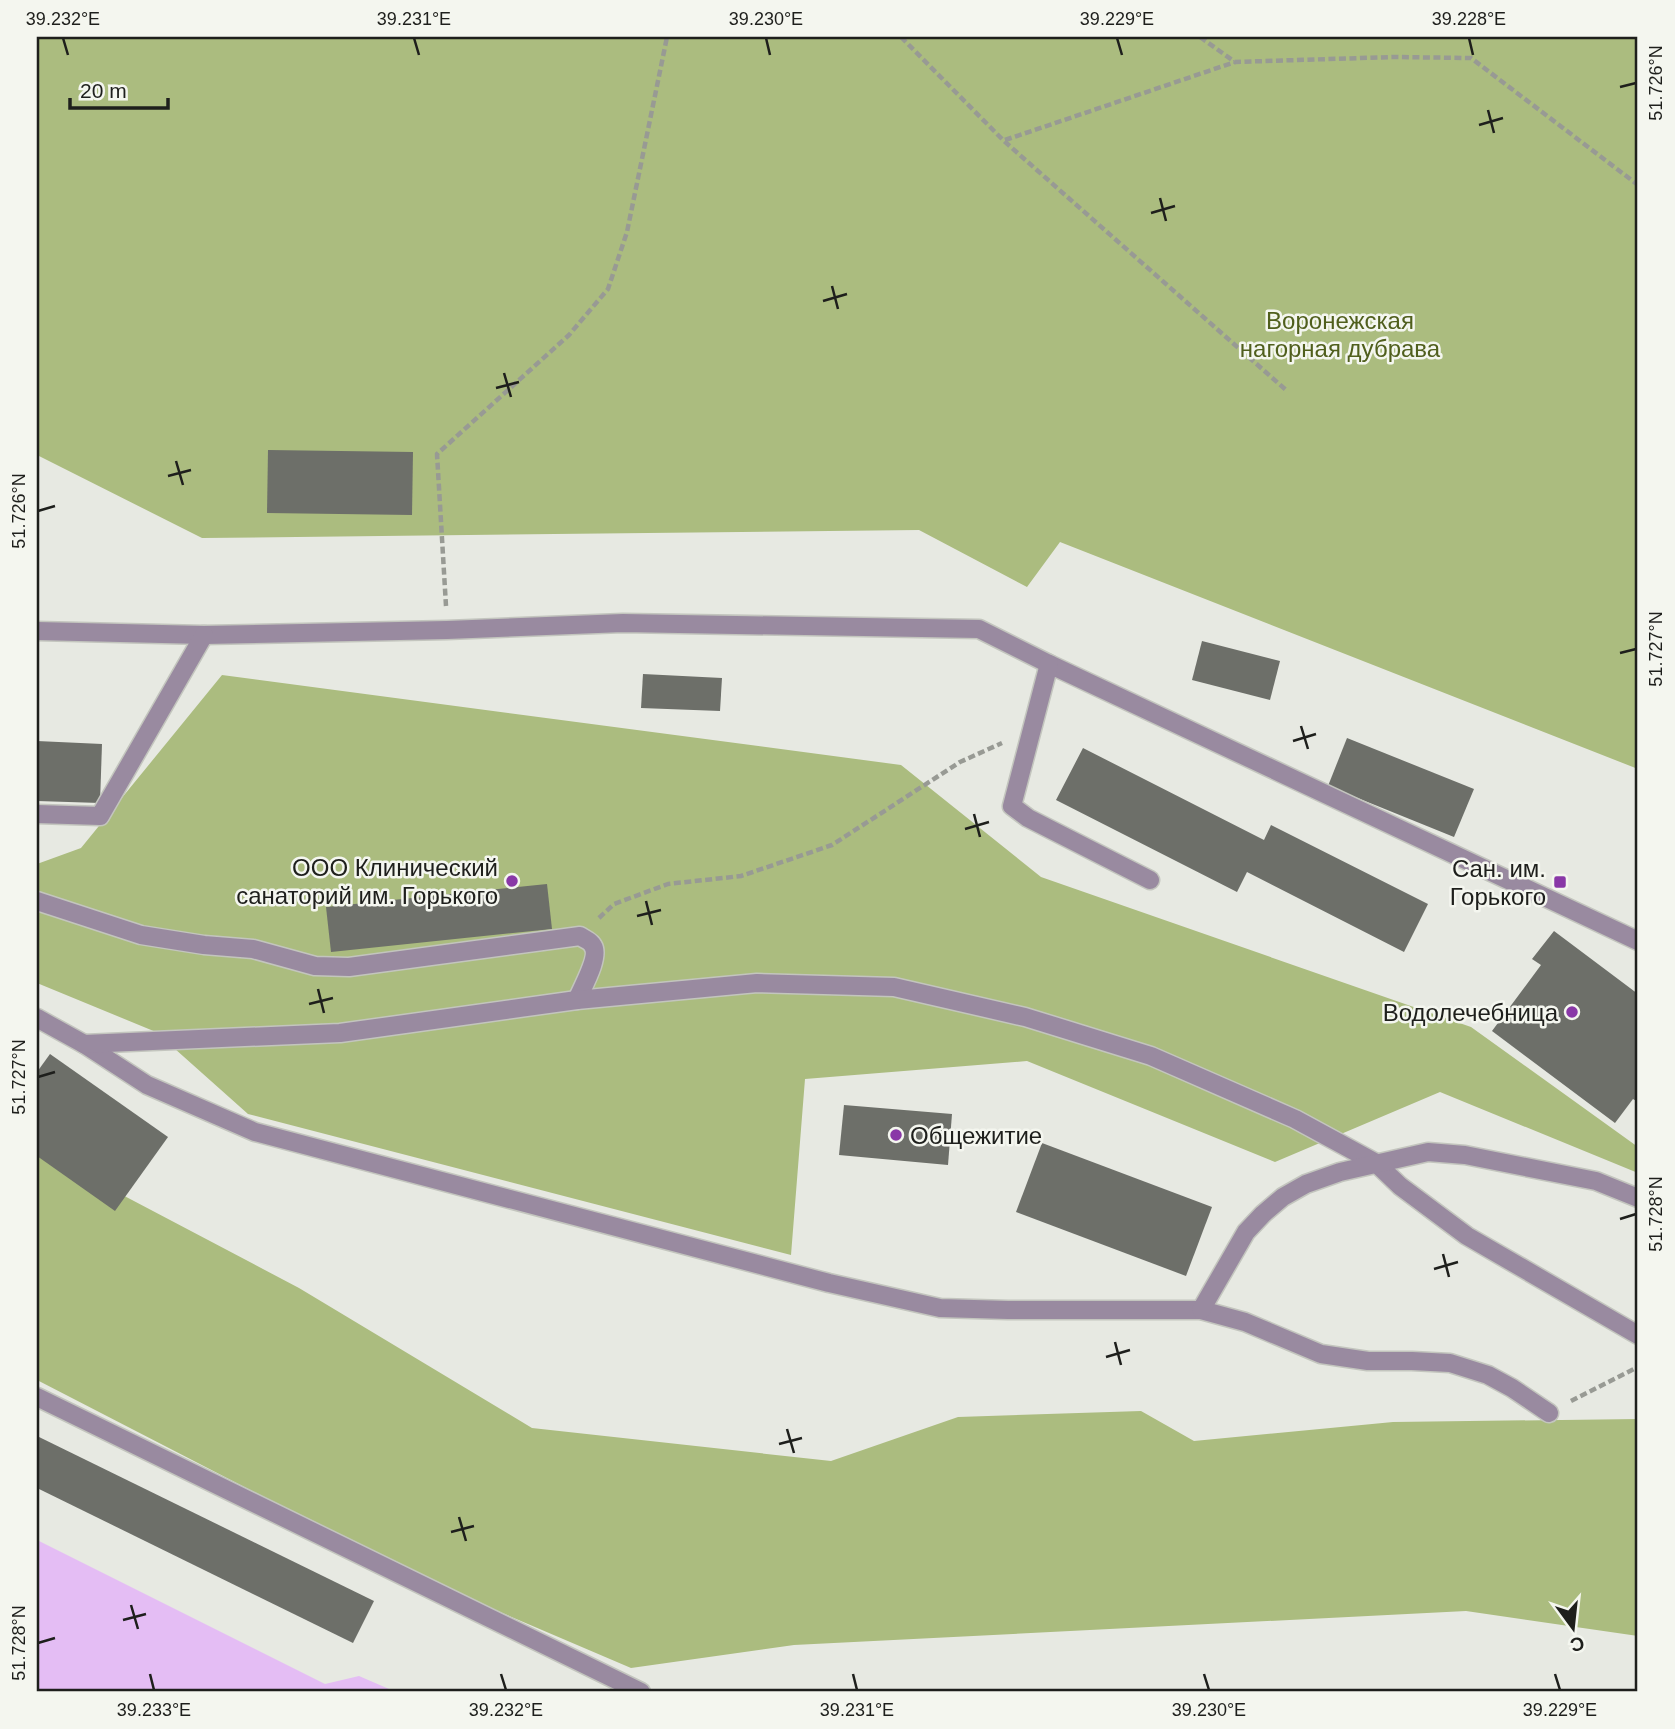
<svg xmlns="http://www.w3.org/2000/svg" width="1675" height="1729" viewBox="0 0 1675 1729" font-family="Arial,sans-serif">
<rect width="100%" height="100%" fill="#e7e9e2"/>
<g fill="#abbc7f">
<path d="M37,37H1638V769L1060,542L1027,587L919,530L202,538L37,455Z"/>
<path d="M222,675L901,765L1041,877L1471,1027L1638,1147V1173L1440,1092L1275,1162L1027,1061L805,1079L791,1255L248,1114L156,1032L37,983V864L81,848Z"/>
<path d="M37,1150L299,1288L532,1428L831,1461L958,1417L1141,1411L1194,1441L1393,1422L1638,1419V1636L1466,1611L794,1645L631,1668L425,1580L37,1380Z"/>
</g>
<path fill="#e4bdf4" d="M37,1540L325,1684L359,1676L396,1692H37Z"/>
<g fill="#6d6f69">
<path d="M268,450L413,452L412,515L267,513Z"/>
<path d="M1202,641L1280,661L1270,700L1192,680Z"/>
<path d="M643,674L722,678L720,711L641,708Z"/>
<path d="M1347,738L1474,789L1454,837L1328,786Z"/>
<path d="M37,741L102,744L100,803L37,801Z"/>
<path d="M1083,748L1264,840L1271,825L1428,904L1404,952L1247,872L1237,892L1056,800Z"/>
<path d="M547,884L552,929L331,952L326,907Z"/>
<path d="M1554,931L1638,994V1102L1633,1099L1615,1123L1492,1031L1541,965L1532,959Z"/>
<path d="M50,1054L168,1137L115,1211L37,1156V1072Z"/>
<path d="M844,1105L952,1114L948,1165L839,1155Z"/>
<path d="M1042,1143L1212,1207L1186,1276L1016,1212Z"/>
<path d="M37,1436L374,1601L353,1643L37,1488Z"/>
</g>
<g fill="none" stroke-linecap="round" stroke-linejoin="round">
<defs>
<g id="minor">
<path d="M37,631L204,635L447,630L623,623L979,629L1049,664L1638,941"/>
<path d="M1049,664L1012,806L1028,818L1150,880"/>
<path d="M37,814L100,816L204,635"/>
<path d="M37,901L141,935L204,945L253,949L315,966L349,967L580,936C584,939 591,941 593,946C600,957 582,988 577,1000"/>
<path d="M37,1018L84,1044L147,1085L255,1132L829,1283L940,1308L1008,1310H1201L1245,1322L1321,1354L1368,1361H1412L1450,1363L1488,1375L1512,1388L1549,1413"/>
<path d="M84,1044L340,1033L577,1000L757,983L894,987L1025,1017L1151,1056L1295,1119L1376,1163L1400,1186L1467,1236L1638,1335"/>
<path d="M1201,1310L1246,1232L1263,1214L1283,1197L1306,1184L1340,1172L1428,1152L1465,1155L1596,1181L1638,1198"/>
<path d="M37,1397L641,1692"/>
</g>
</defs>
<use href="#minor" stroke="#c3c5be" stroke-width="21"/>
<g stroke="#989a94" stroke-width="4.5" stroke-dasharray="7 3.5" stroke-linecap="butt">
<path d="M901,37L1004,141L1286,390"/>
<path d="M1200,37L1235,62L1393,57L1471,58L1638,185"/>
<path d="M1005,140L1235,62"/>
<path d="M446,606L437,454L569,335L608,289L627,232L667,37"/>
<path d="M599,918L614,904L668,884L741,876L832,845L960,762L1002,743"/>
<path d="M1571,1401L1638,1367"/>
</g>
<use href="#minor" stroke="#998aa0" stroke-width="18"/>
</g>
<path fill="none" stroke="#1e1f1c" stroke-width="2.5" d="M63,38L68,55M414,38L419,55M766,38L770,55M1117,38L1122,55M1469,38L1473,55M1620,87L1636,83M1488,110L1494,133M1479,125L1503,118M1160,198L1166,221M1151,213L1175,206M832,286L838,309M823,301L847,294M504,373L511,397M496,388L519,382M176,461L183,485M168,476L191,470M38,511L55,506M1620,653L1636,649M1301,726L1308,749M1293,741L1316,734M974,814L980,837M965,829L989,822M646,901L652,925M637,916L661,910M318,989L324,1013M309,1004L333,998M38,1077L55,1072M1620,1219L1636,1214M1443,1254L1449,1277M1434,1269L1458,1262M1115,1342L1121,1365M1106,1357L1130,1350M787,1429L794,1453M779,1444L802,1438M459,1517L466,1541M451,1532L474,1526M131,1605L138,1629M123,1620L146,1614M38,1643L55,1638M150,1674L154,1690M501,1674L506,1690M853,1674L857,1690M1204,1674L1209,1690M1555,1674L1560,1690"/>
<g fill="#8938a7" stroke="#f4f6ef" stroke-width="2.5">
<circle cx="512" cy="881" r="7"/>
<rect x="1553" y="875" width="14" height="14" rx="3.5"/>
<circle cx="1572" cy="1012" r="7"/>
<circle cx="896" cy="1135" r="7"/>
</g>
<g text-anchor="middle" dominant-baseline="central" stroke-width="5" stroke-linejoin="round" paint-order="stroke">
<g font-size="24" fill="#505f1d" stroke="#f4f6ef">
<text x="1340" y="320">Воронежская<tspan x="1340" dy="28">нагорная дубрава</tspan></text>
</g>
<g font-size="24" fill="#1e1f1c" stroke="#f4f6ef" text-anchor="end">
<text x="498" y="867">ООО Клинический<tspan x="498" dy="28">санаторий им. Горького</tspan></text>
<text x="1546" y="868">Сан. им.<tspan x="1546" dy="28">Горького</tspan></text>
<text x="1558" y="1012">Водолечебница</text>
<text x="910" y="1135" text-anchor="start">Общежитие</text>
</g>
</g>
<rect width="1675" height="1729" fill="none" stroke="#f4f6ef" stroke-width="77"/>
<g transform="translate(1573 1628) rotate(165)" stroke="#f4f6ef" stroke-width="5" paint-order="stroke">
<path d="M0-5L12 26L0 18L-12 26Z" fill="#1e1f1c"/>
<text y="-10" font-size="19" font-weight="bold" text-anchor="middle" fill="#1e1f1c">С</text>
</g>
<path d="M70 98v10h98v-10" fill="none" stroke="#1e1f1c" stroke-width="3.5"/>
<text x="80" y="98" font-size="21" fill="#1e1f1c" stroke="#f4f6ef" stroke-width="5" paint-order="stroke">20 m</text>
<rect x="38" y="38" width="1598" height="1652" fill="none" stroke="#1e1f1c" stroke-width="2.5"/>
<g font-size="18" text-anchor="middle" fill="#1e1f1c">
<text x="63" y="25">39.232°E</text>
<text x="414" y="25">39.231°E</text>
<text x="766" y="25">39.230°E</text>
<text x="1117" y="25">39.229°E</text>
<text x="1469" y="25">39.228°E</text>
<text transform="translate(1656 83) rotate(-90)" y="6">51.726°N</text>
<text transform="translate(19 511) rotate(-90)" y="6">51.726°N</text>
<text transform="translate(1656 649) rotate(-90)" y="6">51.727°N</text>
<text transform="translate(19 1077) rotate(-90)" y="6">51.727°N</text>
<text transform="translate(1656 1214) rotate(-90)" y="6">51.728°N</text>
<text transform="translate(19 1643) rotate(-90)" y="6">51.728°N</text>
<text x="154" y="1716">39.233°E</text>
<text x="506" y="1716">39.232°E</text>
<text x="857" y="1716">39.231°E</text>
<text x="1209" y="1716">39.230°E</text>
<text x="1560" y="1716">39.229°E</text>
</g>
</svg>
